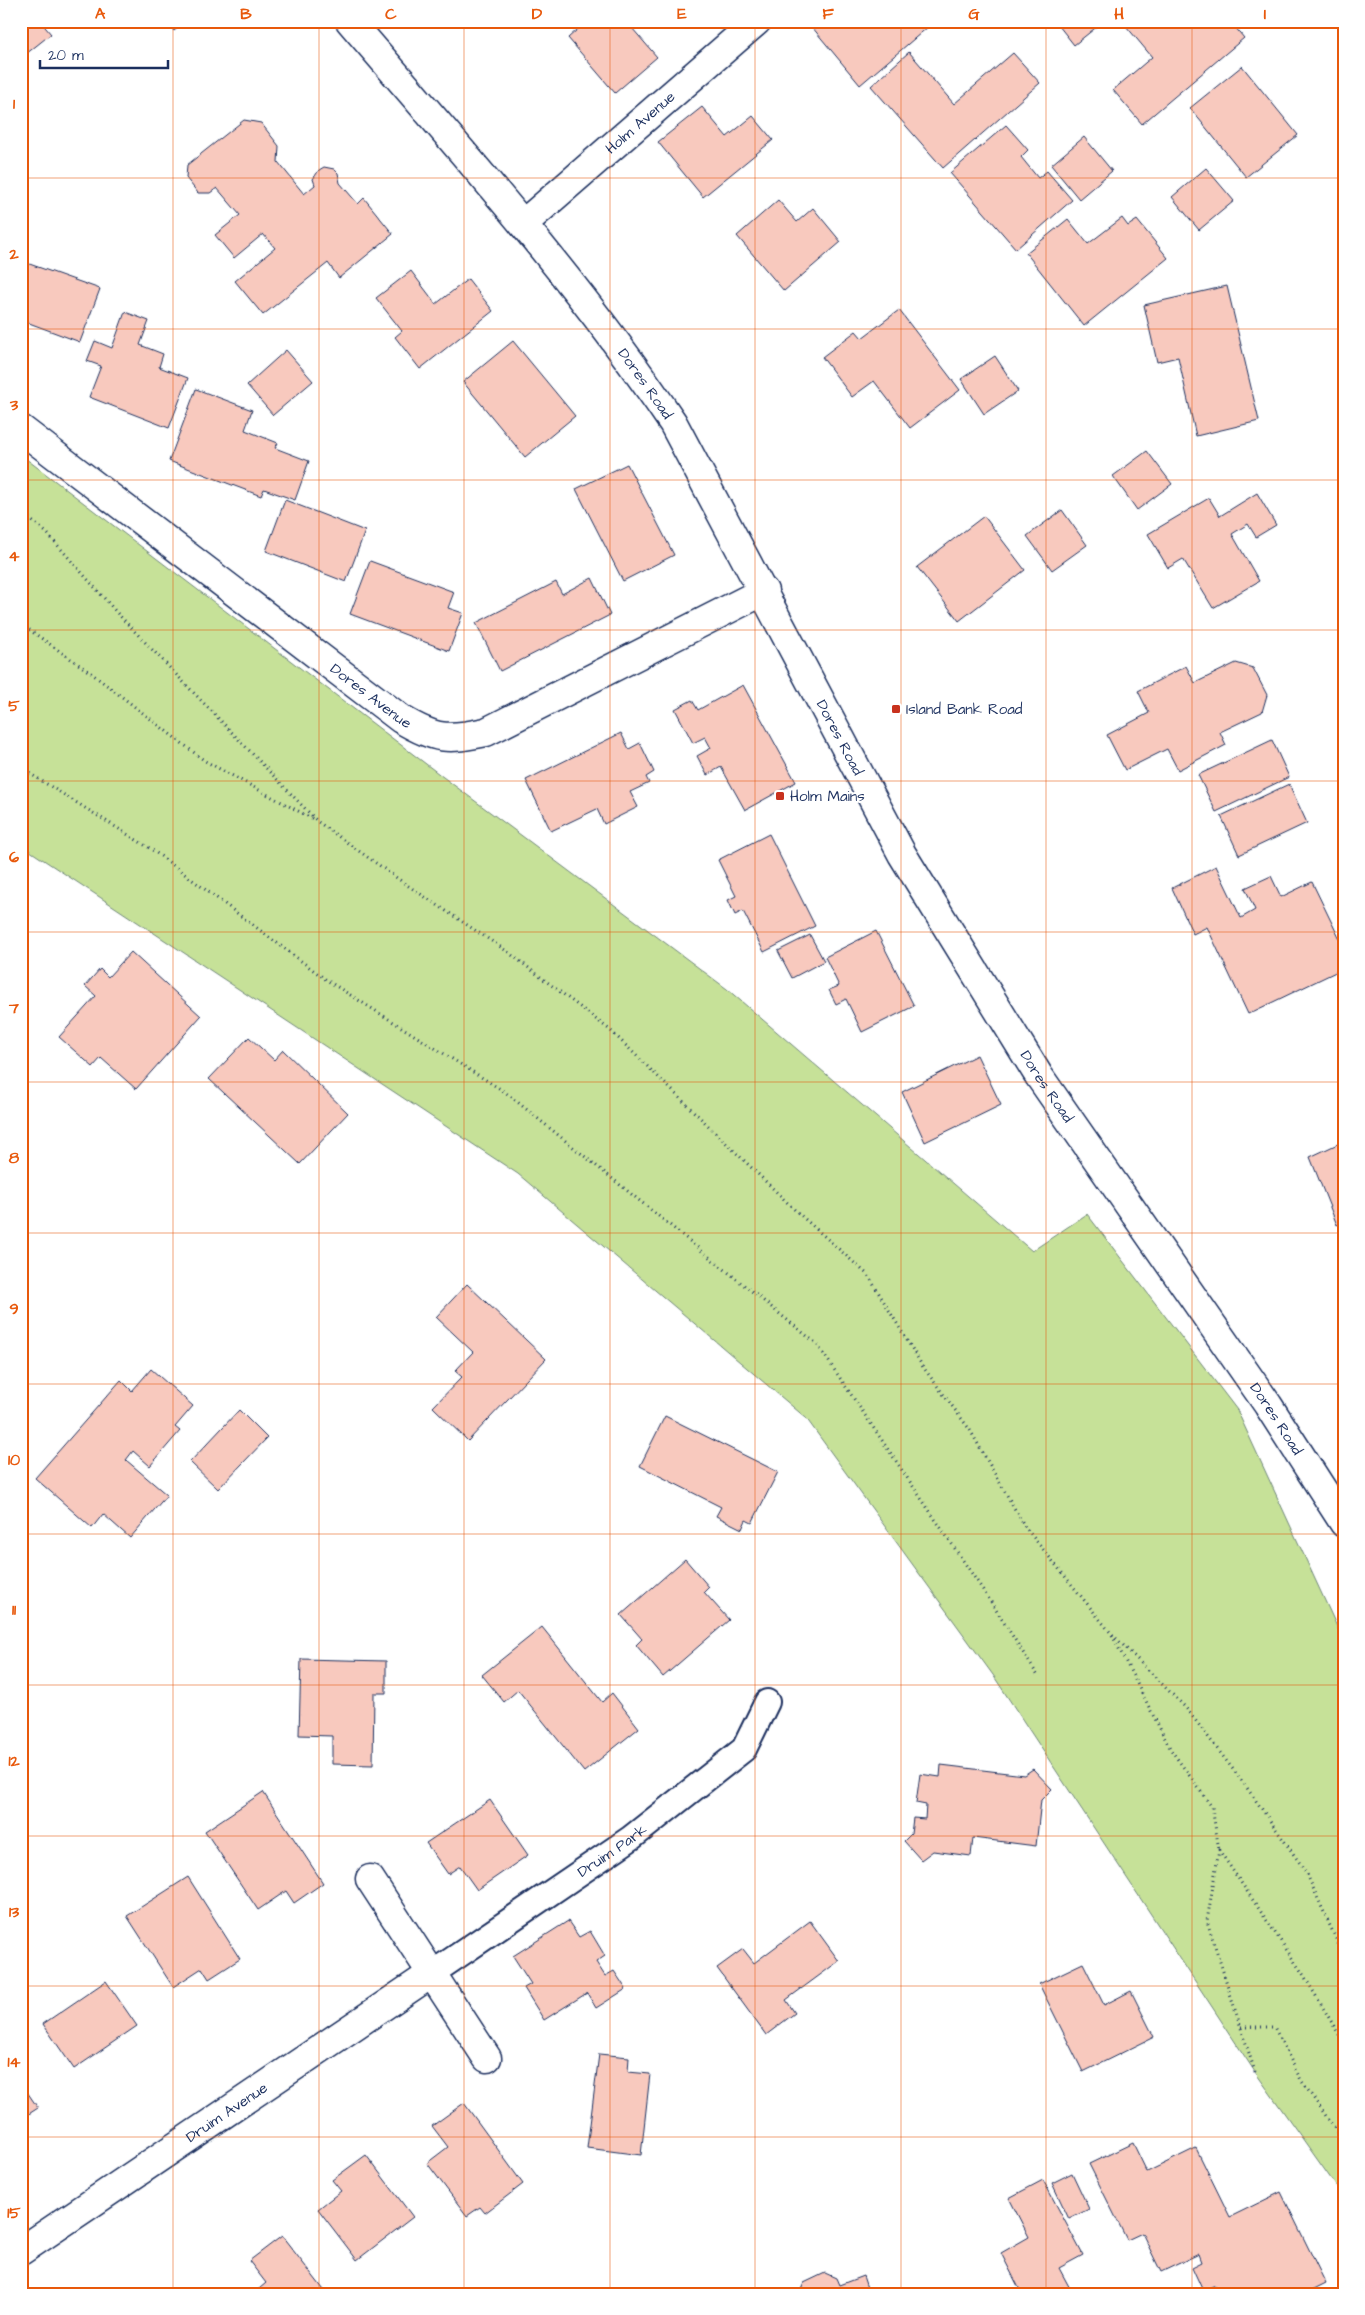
<svg xmlns="http://www.w3.org/2000/svg" width="1365" height="2315" viewBox="0 0 1365 2315" font-family="'Architects Daughter',sans-serif">
<rect width="100%" height="100%" fill="#fff"/>
<filter id="ink" filterUnits="userSpaceOnUse"><feTurbulence type="fractalNoise" baseFrequency=".02" numOctaves="2"/><feDisplacementMap in="SourceGraphic" scale="10" xChannelSelector="R" yChannelSelector="G"/><feConvolveMatrix kernelMatrix="1 2 1 2 8 2 1 2 1" color-interpolation-filters="sRGB"/></filter>
<g filter="url(#ink)">
<path fill="#c6e198" stroke="#70887b" d="M21,455L443,777L727,989L1032,1251L1087,1214L1237,1410L1344,1642V2197L1255,2072L993,1675L806,1418L518,1174L21,845Z"/>
<g fill="#f8c9be" stroke="#1b2f5e">
<path d="M21,21H40L51,34L21,58Z"/>
<path d="M166,21H186L174,31Z"/>
<path d="M587,21H626L657,57L615,93L568,38Z"/>
<path d="M807,21H935L860,85Z"/>
<path d="M1055,21H1104L1074,45Z"/>
<path d="M1133,21H1230L1244,38L1142,124L1113,90L1152,57L1126,26Z"/>
<path d="M909,52L954,104L1013,53L1040,83L943,168L871,86Z"/>
<path d="M1242,66L1298,135L1246,177L1190,108Z"/>
<path d="M702,107L727,137L753,116L773,140L703,197L658,142Z"/>
<path d="M244,120L261,123L279,146L278,162L304,194L315,185L313,179L319,170L324,167L334,169L338,173L340,183L358,204L364,198L393,234L339,278L328,263L263,315L235,281L275,248L263,234L234,258L215,235L240,215L217,188L210,193H198L186,178L187,165Z"/>
<path d="M1006,125L1028,150L1021,157L1038,178L1047,171L1072,200L1016,249L950,173Z"/>
<path d="M1084,137L1112,171L1079,199L1051,165Z"/>
<path d="M1206,168L1234,201L1199,230L1172,197Z"/>
<path d="M778,200L797,222L813,208L841,242L784,291L737,236Z"/>
<path d="M1122,218L1128,226L1137,220L1168,258L1084,326L1026,253L1068,219L1088,244Z"/>
<path d="M21,261L100,289L80,342L21,320Z"/>
<path d="M411,271L436,304L468,279L493,311L420,369L395,337L402,331L376,298Z"/>
<path d="M1227,286L1259,421L1196,436L1178,357L1157,362L1144,305Z"/>
<path d="M899,310L960,390L910,428L874,381L852,397L822,357L856,331L862,338Z"/>
<path d="M125,312L149,321L140,345L163,354L159,367L188,378L169,428L89,397L101,366L87,361L95,341L112,348Z"/>
<path d="M513,341L575,416L525,457L463,382Z"/>
<path d="M286,350L313,381L273,415L247,385Z"/>
<path d="M995,356L1018,391L984,414L961,379Z"/>
<path d="M196,389L252,410L245,430L278,443L275,448L309,461L295,500L264,489L261,496L169,461Z"/>
<path d="M1147,451L1172,484L1137,510L1113,476Z"/>
<path d="M627,464L674,555L623,581L576,489Z"/>
<path d="M1257,493L1276,525L1256,537L1248,524L1232,534L1259,581L1213,608L1183,559L1168,568L1148,534L1209,498L1220,516Z"/>
<path d="M285,500L365,531L346,582L266,551Z"/>
<path d="M1062,510L1087,545L1052,570L1027,536Z"/>
<path d="M984,516L1025,570L959,621L917,567Z"/>
<path d="M370,561L454,592L448,608L463,613L449,651L350,614Z"/>
<path d="M592,578L610,615L500,671L476,623L556,582L562,594Z"/>
<path d="M1236,663L1253,668L1267,695L1262,712L1220,732L1226,745L1178,770L1167,749L1125,770L1107,735L1149,713L1138,691L1186,666L1195,683Z"/>
<path d="M743,685L796,782L745,810L721,767L707,775L697,756L711,748L705,737L693,743L675,709L692,700L698,710Z"/>
<path d="M621,733L629,749L640,743L654,772L646,777L649,783L630,792L638,807L604,824L597,809L551,831L526,780Z"/>
<path d="M1272,740L1289,777L1216,812L1198,775Z"/>
<path d="M1289,784L1307,823L1239,855L1221,816Z"/>
<path d="M769,834L815,926L764,952L743,911L735,915L728,900L736,896L718,860Z"/>
<path d="M1216,866L1241,918L1255,910L1245,888L1271,876L1281,897L1312,882L1344,948V968L1248,1014L1207,927L1193,934L1172,888Z"/>
<path d="M876,931L914,1006L862,1032L846,999L836,1004L829,990L839,986L825,957Z"/>
<path d="M810,935L824,961L792,978L778,951Z"/>
<path d="M131,952L201,1016L136,1089L101,1058L93,1067L59,1037L96,996L85,986L100,969L108,977Z"/>
<path d="M249,1037L274,1060L283,1050L348,1113L300,1164L209,1079Z"/>
<path d="M977,1055L1001,1105L925,1142L902,1092Z"/>
<path d="M1344,1141V1222L1337,1225L1310,1157Z"/>
<path d="M467,1284L546,1359L468,1441L433,1407L462,1377L455,1371L473,1352L436,1317Z"/>
<path d="M151,1369L193,1406L175,1427L180,1431L150,1466L133,1451L126,1460L167,1495L130,1538L103,1514L92,1528L35,1478L121,1380L132,1391Z"/>
<path d="M239,1410L267,1438L218,1489L190,1462Z"/>
<path d="M665,1416L778,1472L752,1523L746,1520L742,1529L716,1516L721,1507L640,1466Z"/>
<path d="M685,1559L709,1587L704,1592L729,1620L663,1677L636,1645L642,1639L621,1615Z"/>
<path d="M542,1627L602,1702L612,1693L639,1728L584,1772L518,1690L504,1702L482,1675Z"/>
<path d="M301,1659L386,1661V1693H374L373,1765L332,1764V1736L299,1735Z"/>
<path d="M941,1765L1024,1775L1033,1769L1052,1789L1041,1800L1036,1846L973,1838L971,1856L933,1851L921,1860L904,1841L911,1834L913,1818L925,1819L926,1805L916,1803L920,1774L940,1777Z"/>
<path d="M263,1792L323,1883L294,1903L286,1891L258,1910L205,1831Z"/>
<path d="M490,1800L528,1855L477,1890L460,1866L448,1874L426,1843Z"/>
<path d="M188,1877L240,1959L209,1979L202,1968L173,1987L127,1916Z"/>
<path d="M568,1921L579,1937L590,1931L605,1956L596,1962L605,1976L614,1971L626,1989L596,2008L587,1993L544,2020L524,1988L531,1984L513,1956Z"/>
<path d="M810,1921L839,1961L786,2000L795,2013L766,2035L717,1968L743,1949L754,1963Z"/>
<path d="M1083,1963L1104,2005L1131,1991L1154,2037L1083,2072L1039,1984Z"/>
<path d="M106,1981L137,2026L74,2069L43,2024Z"/>
<path d="M599,2054L629,2057L628,2072L650,2074L641,2155L587,2148Z"/>
<path d="M21,2083L38,2108L21,2119Z"/>
<path d="M464,2103L523,2184L485,2213L480,2207L467,2216L427,2163L448,2147L432,2126Z"/>
<path d="M1133,2143L1147,2172L1196,2148L1230,2217L1281,2192L1326,2284L1306,2294H1219L1215,2285L1203,2291L1192,2267L1202,2262L1199,2254L1161,2272L1142,2233L1127,2240L1089,2164Z"/>
<path d="M366,2155L413,2217L357,2260L318,2209L341,2191L332,2180Z"/>
<path d="M1072,2173L1089,2209L1069,2219L1052,2183Z"/>
<path d="M1043,2180L1083,2255L1059,2268L1073,2294H1022L1001,2253L1029,2237L1009,2198Z"/>
<path d="M282,2236L327,2294H253L266,2283L249,2261Z"/>
<path d="M825,2273L836,2278L839,2285L863,2276L869,2294H799L804,2283Z"/>
</g>
<g fill="none" stroke-linecap="round" stroke-linejoin="round">
<defs>
<g id="lane">
<path id="s1" d="M431,1974L631,1838L744,1749L767,1702"/>
</g>
<g id="street">
<path id="s2" d="M523,224L757,21"/>
<path id="s3" d="M21,429L401,719C436,740 447,740 486,732L764,591"/>
<path d="M370,1879L487,2058"/>
<path id="s4" d="M21,2251L431,1974"/>
</g>
<g id="secondary">
<path id="s5" d="M350,21C462,152 577,280 673,423L902,854L1039,1076L1268,1405L1344,1523"/>
</g>
</defs>
<use href="#lane" stroke="#1b2f5e" stroke-width="28"/>
<use href="#street" stroke="#1b2f5e" stroke-width="31"/>
<use href="#secondary" stroke="#1b2f5e" stroke-width="31"/>
<g stroke="#1b2f5e" stroke-width="3" stroke-dasharray="1 4" stroke-linecap="butt">
<path d="M21,512L47,533L118,614L318,822L404,883L508,952L610,1030L797,1212L868,1275L923,1367L970,1430L1025,1527L1110,1632L1186,1708L1245,1785L1306,1872L1344,1957"/>
<path d="M21,624L91,673L205,761L315,820"/>
<path d="M21,768L151,849L328,981L505,1092L817,1344L989,1599L1038,1676"/>
<path d="M1112,1635L1171,1750L1212,1807L1219,1850"/>
<path d="M1241,2027H1274L1301,2080L1344,2142"/>
<path d="M1255,2072L1207,1921L1219,1850L1303,1974L1344,2043"/>
</g>
<use href="#lane" stroke="#fff" stroke-width="24"/>
<use href="#street" stroke="#fff" stroke-width="28"/>
<use href="#secondary" stroke="#fff" stroke-width="28"/>
</g>
</g>
<path fill="none" stroke="#e8590c" stroke-width="1" stroke-opacity="0.55" d="M173,21V2294M319,21V2294M464,21V2294M610,21V2294M755,21V2294M901,21V2294M1046,21V2294M1192,21V2294M21,178H1344M21,329H1344M21,480H1344M21,630H1344M21,781H1344M21,932H1344M21,1082H1344M21,1233H1344M21,1384H1344M21,1534H1344M21,1685H1344M21,1836H1344M21,1986H1344M21,2137H1344"/>
<g fill="#c8321e" stroke="#fff" stroke-width="2">
<rect x="891" y="704" width="10" height="10" rx="2.5"/>
<rect x="775" y="791" width="10" height="10" rx="2.5"/>
</g>
<g text-anchor="middle" dominant-baseline="central" stroke-width="4" stroke-linejoin="round" paint-order="stroke">
<g font-size="15" fill="#1b2f5e" stroke="#fff">
<text stroke="none"><textPath href="#s2" startOffset="155">Holm Avenue</textPath></text>
<text stroke="none"><textPath href="#s5" startOffset="468">Dores Road</textPath></text>
<text stroke="none"><textPath href="#s3" startOffset="440">Dores Avenue</textPath></text>
<text stroke="none"><textPath href="#s5" startOffset="872">Dores Road</textPath></text>
<text stroke="none"><textPath href="#s5" startOffset="1278">Dores Road</textPath></text>
<text stroke="none"><textPath href="#s5" startOffset="1682">Dores Road</textPath></text>
<text stroke="none"><textPath href="#s1" startOffset="219">Druim Park</textPath></text>
<text stroke="none"><textPath href="#s4" startOffset="248">Druim Avenue</textPath></text>
</g>
<g font-size="15" fill="#1b2f5e" stroke="#fff" text-anchor="start">
<text x="906" y="709">Island Bank Road</text>
<text x="790" y="796">Holm Mains</text>
</g>
</g>
<rect width="1365" height="2315" fill="none" stroke="#fff" stroke-width="55"/>
<path d="M40 60v8h128v-8" fill="none" stroke="#1b2f5e" stroke-width="2.5"/>
<text x="48" y="60" font-size="15" fill="#1b2f5e" stroke="#ffffff" stroke-width="4" paint-order="stroke">20 m</text>
<rect x="28" y="28" width="1310" height="2260" fill="none" stroke="#e8590c" stroke-width="2"/>
<g font-size="16" text-anchor="middle" font-weight="bold" fill="#e8590c">
<text x="100" y="19">A</text>
<text x="246" y="19">B</text>
<text x="391" y="19">C</text>
<text x="537" y="19">D</text>
<text x="682" y="19">E</text>
<text x="828" y="19">F</text>
<text x="974" y="19">G</text>
<text x="1119" y="19">H</text>
<text x="1265" y="19">I</text>
<text x="14" y="109">1</text>
<text x="14" y="259">2</text>
<text x="14" y="410">3</text>
<text x="14" y="561">4</text>
<text x="14" y="711">5</text>
<text x="14" y="862">6</text>
<text x="14" y="1013">7</text>
<text x="14" y="1163">8</text>
<text x="14" y="1314">9</text>
<text x="14" y="1465">10</text>
<text x="14" y="1615">11</text>
<text x="14" y="1766">12</text>
<text x="14" y="1917">13</text>
<text x="14" y="2067">14</text>
<text x="14" y="2218">15</text>
</g>
</svg>
